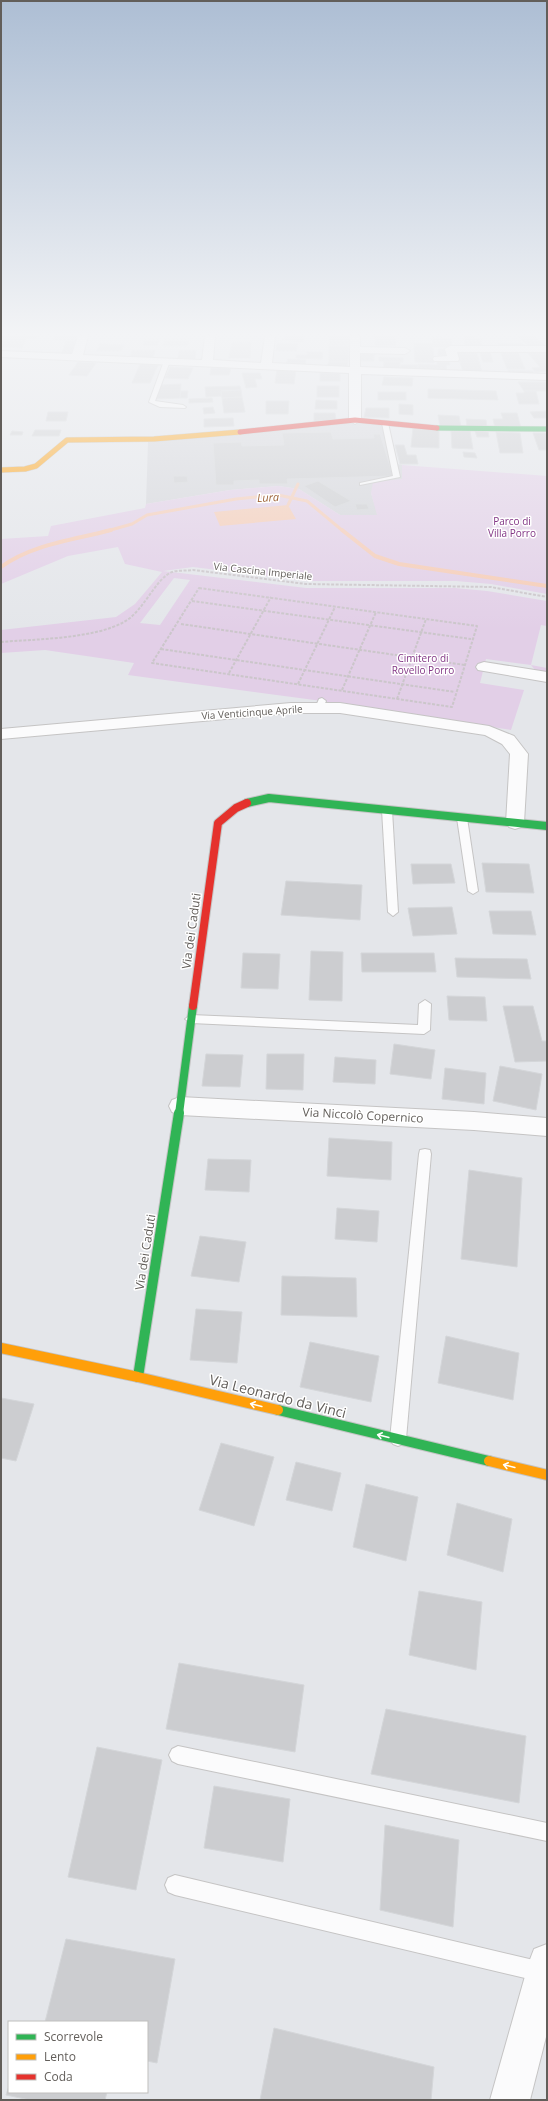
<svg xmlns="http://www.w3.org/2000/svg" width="548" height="2101" viewBox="0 0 548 2101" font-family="'Open Sans',sans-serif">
<rect width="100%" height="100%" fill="#e4e6ea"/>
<path fill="#d4d5da" d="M348,423L388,424L398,464L402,465V479L371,493L378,515H340L299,489L278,486L230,490L146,504L148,442Z"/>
<path fill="#e2cfe7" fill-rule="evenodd" d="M402,465L547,476V594L491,584L456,581H306L193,567L163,571L306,588H455L487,591L547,601V626L541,625L531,665L547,668V676L535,670L531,665L486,659L480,683L524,690L511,730L322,701L128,675L134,663L45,650L1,653V630L116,617L135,604L162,572L125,564L118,547L68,556L1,584V539L48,536L51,526L145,508L146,504L230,490L278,486L299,489L340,515H377L371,493L373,482L402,479ZM174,578L190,580L160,625L140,623Z"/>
<path fill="#f6ccb6" d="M288,505L296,519L220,526L214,512Z"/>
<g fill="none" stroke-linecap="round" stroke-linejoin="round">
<g stroke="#f6ccb6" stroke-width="3">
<path d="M288,505L298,484"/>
<path d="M107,531L132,524L147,515L236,499L278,495L307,501L343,531"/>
</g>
<g stroke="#f6ccb6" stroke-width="4">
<path d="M342,530L375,556L399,564L547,586"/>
<path d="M1,567C32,544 74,540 111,530"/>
</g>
</g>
<g fill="#cccdd0" stroke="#d4d6d9">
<path d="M4,336H38L37,339L27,338L22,348L1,347Z"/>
<path d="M55,336H77L76,340H54Z"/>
<path d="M291,336H304L303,342L282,340V338Z"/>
<path d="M330,336H350L349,345H329Z"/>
<path d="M375,336H395L396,345H375Z"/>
<path d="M464,336H475V338H481L482,347H465Z"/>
<path d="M517,336H534L545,346L530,347Z"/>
<path d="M432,337L451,338L452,347H433Z"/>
<path d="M66,340H76L71,355H61Z"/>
<path d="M145,340H159L157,345H143Z"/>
<path d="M165,340H189L187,346H163Z"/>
<path d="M232,342H251L250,358H229Z"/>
<path d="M414,343H433V347L414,346Z"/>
<path d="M100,344L124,345L121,351H97Z"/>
<path d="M277,344H298L296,351H276Z"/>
<path d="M498,344H523L525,348H499Z"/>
<path d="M329,345H349L348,362H329Z"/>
<path d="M414,346L433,347L434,363L415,362Z"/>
<path d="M438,349H446L447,355H438Z"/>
<path d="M456,349L476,350L482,372H463Z"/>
<path d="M132,350H155L153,358L130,357Z"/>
<path d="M180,350H196L195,360H177Z"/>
<path d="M479,350L490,351L493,362H483Z"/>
<path d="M500,351L518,352L525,369H507Z"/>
<path d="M526,351H547V371L535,372L532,368L540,367Z"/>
<path d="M307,352H323L322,359L296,358V355H307Z"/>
<path d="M358,352L374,353V361H358Z"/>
<path d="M379,357L403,358V362L379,361Z"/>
<path d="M288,359L306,360L305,365H286Z"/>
<path d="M384,361L400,362V371H383Z"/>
<path d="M437,361H449L450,365H446L447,372H418V364L437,365Z"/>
<path d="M78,362L96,363L87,376L69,375Z"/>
<path d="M329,362H348L347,368L326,367Z"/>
<path d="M140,364L158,365L150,383H132Z"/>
<path d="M400,365H418V372L400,371Z"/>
<path d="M170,367L193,368L188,379L165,378Z"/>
<path d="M211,368H231L229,375H210Z"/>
<path d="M277,369H296L294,384L275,383Z"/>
<path d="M508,370L533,371V374L509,373Z"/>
<path d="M242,373H260L262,379H255L257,387L246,388Z"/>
<rect x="320" y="373" width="20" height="8"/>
<path d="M384,377L413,378L412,386L382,385Z"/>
<path d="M518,382H547V391H524Z"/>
<path d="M181,384L180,398L155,399L161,385Z"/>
<path d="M240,386L241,390L221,391L222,396L206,397L205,387Z"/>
<rect x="317" y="386" width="22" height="11"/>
<path d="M428,389L496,391L498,400L428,398Z"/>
<path d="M241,390L242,397L222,398L221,391Z"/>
<path d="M181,391H188L187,398H180Z"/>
<path d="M524,391H536L539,404H519L516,393H524Z"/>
<rect x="378" y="392" width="28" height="8"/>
<path d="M242,397L245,412L224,413L222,398Z"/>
<path d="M212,398L213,402L189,403V399Z"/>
<path d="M316,400L337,401V409H315Z"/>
<path d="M266,401H289L288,414H266Z"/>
<path d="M399,404L413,405V415L399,414Z"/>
<path d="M213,407L215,413L204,414L203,408Z"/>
<path d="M366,408H389V418L364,417Z"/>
<path d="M547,411V418H534L530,412Z"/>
<path d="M48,412H68L66,421H46Z"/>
<path d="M314,413H335L336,420L314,421Z"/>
<path d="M501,413H517L521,428H495L493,419H503Z"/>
<path d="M438,415L459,416L461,427L440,426Z"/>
<path d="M233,418L234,426L204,427V419Z"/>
<path d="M466,419L486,420L487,428L467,427Z"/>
<path d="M413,428L439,430V448L411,447Z"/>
<path d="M35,430H61L59,436H32Z"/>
<path d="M12,431L23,432L22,435H10Z"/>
<path d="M451,431H470L473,449L452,448Z"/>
<path d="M475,431L488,432L489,437H477Z"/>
<path d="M331,432L333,439L374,438L373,434H380L393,476L287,479L288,484H259V480L234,481V485H216L213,443L241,442L242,446L284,445L282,433Z"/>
<path d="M496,432L520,433L523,453H500Z"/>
<path d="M533,433H547V450H539Z"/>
<path d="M395,445H404L407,455H416L418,464H400Z"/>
<path d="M463,452L475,453L477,458L464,457Z"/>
<path d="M173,476H187L188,482L174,483Z"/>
<path d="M318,481L351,501L335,507L304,486Z"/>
<path d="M355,504H367L369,509L357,510Z"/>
<path d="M482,863L529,864L534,893L486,892Z"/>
<path d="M411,864H451L455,883L413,884Z"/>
<path d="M286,881L362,885L360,920L281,915Z"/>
<path d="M452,907L457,934L413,936L408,908Z"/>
<path d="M489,911H531L536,935L493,934Z"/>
<path d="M311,951L343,952L342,1001L309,1000Z"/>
<path d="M243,953L280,954L278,989L241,988Z"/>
<path d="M361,953H434L436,972H362Z"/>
<path d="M455,958L527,959L531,979L457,977Z"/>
<path d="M447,996L485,997L487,1021L449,1020Z"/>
<path d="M503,1006H533L542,1041H547V1061L515,1062Z"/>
<path d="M394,1044L435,1050L431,1079L390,1074Z"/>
<path d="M206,1054L243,1055L240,1087L202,1086Z"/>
<path d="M267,1054H304L303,1090L266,1089Z"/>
<path d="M335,1057L376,1060L375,1084L333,1082Z"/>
<path d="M500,1066L542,1074L536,1110L493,1101Z"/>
<path d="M445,1068L486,1073L484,1104L442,1099Z"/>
<path d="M329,1138L392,1142L391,1180L327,1176Z"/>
<path d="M208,1159L251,1160L249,1192L205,1190Z"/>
<path d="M469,1170L522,1178L517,1267L461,1259Z"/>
<path d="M337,1208L379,1211L377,1242L335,1239Z"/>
<path d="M200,1236L246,1242L239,1282L191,1276Z"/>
<path d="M282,1276L356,1278L357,1317L281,1315Z"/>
<path d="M196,1309L242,1312L237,1363L190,1360Z"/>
<path d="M446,1336L519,1353L513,1400L438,1383Z"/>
<path d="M310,1342L379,1356L371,1402L300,1387Z"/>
<path d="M1,1398L34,1404L16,1461L1,1458Z"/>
<path d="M221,1443L274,1457L254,1526L199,1510Z"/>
<path d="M296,1462L341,1473L332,1511L286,1500Z"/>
<path d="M366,1484L418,1497L406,1561L353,1547Z"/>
<path d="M457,1503L512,1519L503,1572L447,1555Z"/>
<path d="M419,1591L482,1602L476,1670L409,1655Z"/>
<path d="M179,1663L304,1685L295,1752L166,1729Z"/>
<path d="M386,1709L526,1736L519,1803L371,1774Z"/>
<path d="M97,1747L162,1760L136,1890L68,1877Z"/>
<path d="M214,1786L290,1799L283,1862L204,1848Z"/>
<path d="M385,1825L459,1840L453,1927L380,1910Z"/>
<path d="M66,1939L175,1959L157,2063L147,2061V2022H45Z"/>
<path d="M274,2028L434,2067L431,2100H260Z"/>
<path d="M9,2086V2092H107L105,2100H30L6,2095Z"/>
</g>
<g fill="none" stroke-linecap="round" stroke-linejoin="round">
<defs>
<g id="lane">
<path d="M167,359L170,361L155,401L183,405L186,407L185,408L160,407L149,402L164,361Z"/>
<path d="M385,421L388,423L400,477L360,485V483L393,476L382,423Z"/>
<path d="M322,698L326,701L322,710L319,711L316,710L315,708L319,699Z"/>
<path d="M387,807L392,810L398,912L393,916L388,912L382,810Z"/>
<path d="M462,815L467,818L478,891L473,894L468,891L457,818Z"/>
<path d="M425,1000L431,1004L430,1030L424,1034L191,1023L185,1019L191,1015L418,1025L419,1004Z"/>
<path d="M425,1149L430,1150L431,1154L406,1439L403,1444L398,1446L393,1444L390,1439L419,1154L420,1150Z"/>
<path d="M178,1746L547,1823V1841L178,1764L172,1761L169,1755L172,1749Z"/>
<path d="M175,1875L542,1962L547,1964V1980L542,1982L175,1895L168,1892L165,1885L168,1878Z"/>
</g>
<g id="street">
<path d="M78,336H88L83,355L202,360L205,336H215L213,360L261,363L265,336H275L272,363L350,367V336H360V347L405,348L410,351L405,354L360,353V367L547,374V380L361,374V420L355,424L349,420V373L1,357V351L72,354Z"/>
<path d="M450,346H547V352H457L459,359L458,361H434L433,359L434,357L447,356L445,349Z"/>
<path d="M484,662L547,672V682L478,670L476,667L478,664Z"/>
<path d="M291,703H340L489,726L514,736L528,754L524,823L521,827L515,829L509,827L506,823L510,754L502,744L485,735L340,713H291L1,739V729Z"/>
<path d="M180,1097L474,1112L547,1118V1136L474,1130L180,1115L172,1112L169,1106L172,1100Z"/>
<path d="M547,1944V2033L530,2100H490L529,1962L534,1949Z"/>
</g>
<path id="fast-far2" d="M437,428L547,429"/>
<g id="fast-far1">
<path d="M247,803L269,798L547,826"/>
<path d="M179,1114L193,1006"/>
</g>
<g id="fast">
<path d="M138,1377L179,1113"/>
<path d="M278,1410L489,1461"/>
</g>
<path id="slow-far1" d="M1,470L25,469L36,466L67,440L154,439L240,432"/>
<g id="slow">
<path d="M1,1348L138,1377L278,1410"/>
<path d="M489,1461L547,1475"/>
</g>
<path id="jam-far1" d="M240,432L355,420L437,428"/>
<path id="jam" d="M193,1006L218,823L236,808L247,803"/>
</defs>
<use href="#lane" stroke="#c5c4c4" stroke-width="2"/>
<use href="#street" stroke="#c5c4c4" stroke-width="2"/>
<use href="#fast-far2" stroke="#c4c4c4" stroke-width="6"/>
<use href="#fast-far1" stroke="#c4c4c4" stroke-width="10"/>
<use href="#fast" stroke="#c4c4c4" stroke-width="12"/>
<use href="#slow-far1" stroke="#c4c4c4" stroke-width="6"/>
<use href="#slow" stroke="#c4c4c4" stroke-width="12"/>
<use href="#jam-far1" stroke="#c4c4c4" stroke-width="6"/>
<use href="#jam" stroke="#c4c4c4" stroke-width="10"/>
<g stroke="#cbc6ca" stroke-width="2" stroke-dasharray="3 1.5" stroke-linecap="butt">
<path d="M199,588L477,626L452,707L152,663Z"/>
<path d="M192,601L471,639"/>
<path d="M181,624L465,665"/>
<path d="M1,642C36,639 93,639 124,622C144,611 155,579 172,572C178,570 186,571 193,570L306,584L491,587L547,597"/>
<path d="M161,649L455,692"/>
<path d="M229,673L271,597"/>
<path d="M298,684L335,607"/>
<path d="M342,690L376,612"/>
<path d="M397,699L426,619"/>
</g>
<use href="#lane" fill="#fbfbfc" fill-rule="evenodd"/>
<use href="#street" fill="#fbfbfc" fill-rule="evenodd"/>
<use href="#fast-far2" stroke="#30b455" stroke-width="5"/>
<use href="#fast-far1" stroke="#30b455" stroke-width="8"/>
<use href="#fast" stroke="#30b455" stroke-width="10"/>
<use href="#slow-far1" stroke="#ff9f0a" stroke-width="5"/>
<use href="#slow" stroke="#ff9f0a" stroke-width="10"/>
<use href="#jam-far1" stroke="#e5322d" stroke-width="5"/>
<use href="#jam" stroke="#e5322d" stroke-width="8"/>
</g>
<defs><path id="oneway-shaft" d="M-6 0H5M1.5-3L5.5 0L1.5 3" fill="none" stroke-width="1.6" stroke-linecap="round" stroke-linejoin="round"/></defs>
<g stroke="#fff">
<use href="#oneway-shaft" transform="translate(256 1405) rotate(-166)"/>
<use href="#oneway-shaft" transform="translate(383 1436) rotate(-166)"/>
<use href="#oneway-shaft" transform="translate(509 1466) rotate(-166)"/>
</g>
<linearGradient id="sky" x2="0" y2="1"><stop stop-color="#adbed4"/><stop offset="0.53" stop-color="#f3f4f6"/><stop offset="1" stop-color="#f3f4f6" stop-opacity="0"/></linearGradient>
<rect width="548" height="630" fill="url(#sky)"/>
<g text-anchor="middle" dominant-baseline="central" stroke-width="3" stroke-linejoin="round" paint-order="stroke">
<g font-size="10" fill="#823685" stroke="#fff">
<text x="512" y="521">Parco di<tspan x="512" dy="12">Villa Porro</tspan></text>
<text x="423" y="658">Cimitero di<tspan x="423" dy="12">Rovello Porro</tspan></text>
</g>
<g font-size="10" fill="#625e5a" stroke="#fff">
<text transform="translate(263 571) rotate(6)">Via Cascina Imperiale</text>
<text transform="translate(252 712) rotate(-4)">Via Venticinque Aprile</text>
</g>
<g font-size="11" font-style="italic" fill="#9e6439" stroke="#fff">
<text transform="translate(268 497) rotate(-3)">Lura</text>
</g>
<g font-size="12" fill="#625e5a" stroke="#fff">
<text transform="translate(191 931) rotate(-82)">Via dei Caduti</text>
<text transform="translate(363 1115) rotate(3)">Via Niccolò Copernico</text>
<text transform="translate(145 1252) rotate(-81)">Via dei Caduti</text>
</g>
<g font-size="14" fill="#625e5a" stroke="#fff">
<text transform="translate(278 1396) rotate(14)">Via Leonardo da Vinci</text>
</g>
</g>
<rect width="548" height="2101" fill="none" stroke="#625e5a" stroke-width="4"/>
<rect x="8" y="2021" width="140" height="72" fill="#ffffff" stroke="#c0bfbd"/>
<rect x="16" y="2034" width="20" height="6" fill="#30b455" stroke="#c0bfbd"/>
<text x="44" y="2041" font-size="12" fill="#625e5a">Scorrevole</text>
<rect x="16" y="2054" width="20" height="6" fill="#ff9f0a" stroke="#c0bfbd"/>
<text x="44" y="2061" font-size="12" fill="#625e5a">Lento</text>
<rect x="16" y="2074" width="20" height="6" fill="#e5322d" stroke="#c0bfbd"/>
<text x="44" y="2081" font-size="12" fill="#625e5a">Coda</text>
</svg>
